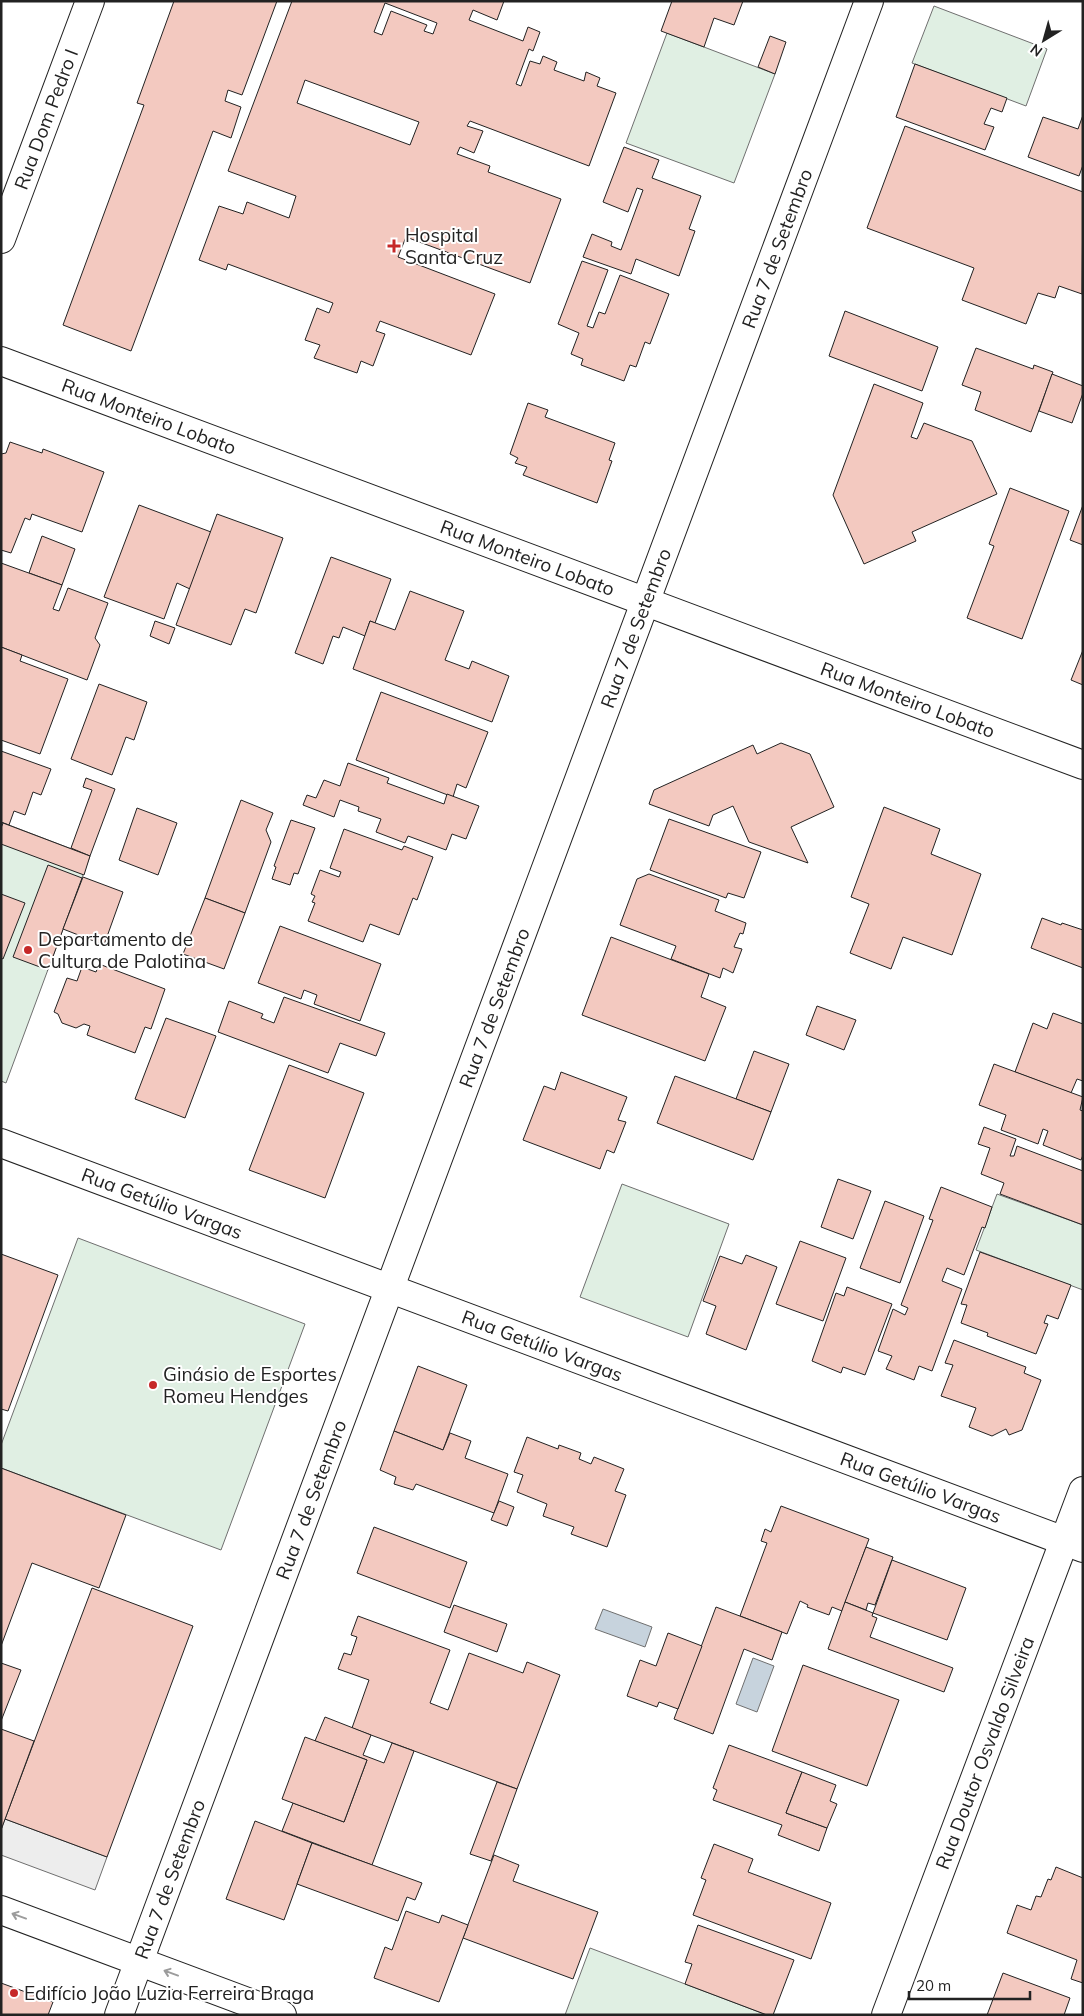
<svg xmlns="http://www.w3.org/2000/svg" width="1084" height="2016" font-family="Mulish,sans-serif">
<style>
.green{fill:#e0efe3;stroke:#6f6f6f}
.parking{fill:#ededed;stroke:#6f6f6f}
.water{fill:#c7d3dd;stroke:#6f6f6f}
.building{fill:#f3c9c0;stroke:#222;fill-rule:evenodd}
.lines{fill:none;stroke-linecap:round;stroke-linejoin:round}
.minor-casing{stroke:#222;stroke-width:30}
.minor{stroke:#fff;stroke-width:28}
.oneway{stroke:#9c9c9c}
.poi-dot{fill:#c62828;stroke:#fff;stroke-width:2}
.labels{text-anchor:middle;stroke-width:4;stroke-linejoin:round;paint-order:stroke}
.street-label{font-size:19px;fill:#222;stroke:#fff}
.poi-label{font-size:19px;fill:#222;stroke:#fff;text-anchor:start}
</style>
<rect width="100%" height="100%" fill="#fff"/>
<!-- green -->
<g class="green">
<path d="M934,6L1047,49L1026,106L912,63Z"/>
<path d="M667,33L775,74L734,183L626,143Z"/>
<path d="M1,822L90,856L6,1083L1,1081Z"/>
<path d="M622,1184L729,1224L688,1337L580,1297Z"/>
<path d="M997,1194L1083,1225V1290L976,1250Z"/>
<path d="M78,1238L305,1324L221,1550L1,1468V1445Z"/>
<path d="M590,1948L767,2015H565Z"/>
</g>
<!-- parking -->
<path class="parking" d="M5,1819L107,1857L95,1890L1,1855V1830Z"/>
<!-- water -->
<g class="water">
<path d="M603,1609L652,1627L645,1647L595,1629Z"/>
<path d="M753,1658L774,1666L757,1712L736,1704Z"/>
</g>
<!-- building -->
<g class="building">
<path d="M174,1H277L242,95L228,90L225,101L241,107L231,138L213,131L131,351L63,325L144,105L137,103Z"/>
<path d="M292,1H504L497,20L473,10L469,20L523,41L528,27L540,32L533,51L529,49L516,84L521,86L530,61L540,64L543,56L557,62L554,70L584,81L586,72L600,78L597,86L616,93L589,166L470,121L467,126L483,131L474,153L460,147L457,154L490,166L488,172L561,199L530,283L406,237L398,257L495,294L471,355L380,321L376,331L385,334L373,366L361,361L357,373L314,358L320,345L305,340L317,308L329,313L333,303L228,264L226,270L199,260L219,206L243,214L247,202L289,218L296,196L228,171ZM385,3L437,23L433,34L424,31L427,25L391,11L382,35L374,32ZM305,80L419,122L410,145L297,103Z"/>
<path d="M672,1H743L734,25L714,18L704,47L661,31Z"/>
<path d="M770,36L786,42L775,74L758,67Z"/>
<path d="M915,64L1007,98L1002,112L991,108L984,124L994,127L985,150L896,117Z"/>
<path d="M1083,115V165L1079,176L1028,157L1043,117L1078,129Z"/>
<path d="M905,126L1083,192L1082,294L1059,286L1055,298L1038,293L1026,324L962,300L974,268L867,228Z"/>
<path d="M624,147L659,160L652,178L701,196L689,229L695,231L679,276L636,259L631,274L583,257L592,234L612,242L611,246L621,250L643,190L637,188L628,212L603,202Z"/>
<path d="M582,261L608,270L587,326L593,328L599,312L605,314L620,275L669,294L650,344L645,342L636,367L630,365L624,381L581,365L583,359L571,354L579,333L558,324Z"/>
<path d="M845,311L938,347L922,391L829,356Z"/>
<path d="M976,348L1033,369L1034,365L1053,372L1031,432L975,410L981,392L962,385Z"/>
<path d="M1052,374L1083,386V393L1072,423L1039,411Z"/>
<path d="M874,384L923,403L911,437L917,439L924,423L972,441L997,494L912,532L916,541L864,564L833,495Z"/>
<path d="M528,403L548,410L545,417L615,443L609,460L612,461L597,503L523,475L527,467L515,463L518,458L510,454Z"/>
<path d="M10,442L42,453L43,449L104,472L82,532L32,514L30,520L25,518L11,553L1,550V454L6,453Z"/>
<path d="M1010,488L1069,511L1022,639L967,618L994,546L989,544Z"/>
<path d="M139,505L211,532L190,589L177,583L164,619L104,597Z"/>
<path d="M1083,505V545L1070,540Z"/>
<path d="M217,514L283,538L256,613L245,609L231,645L176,625Z"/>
<path d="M42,536L75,549L62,585L29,573Z"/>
<path d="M331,557L391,579L375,623L370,621L365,636L343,627L339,638L333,636L323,664L295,653Z"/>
<path d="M1,563L62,585L53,609L59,611L68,588L108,603L95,638L100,645L87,680L1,647Z"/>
<path d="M410,591L464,611L445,660L469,669L472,661L509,676L492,722L353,669L370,621L395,630Z"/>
<path d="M155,621L175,628L169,644L150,636Z"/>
<path d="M1,647L22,655L20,661L68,679L40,754L1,740Z"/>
<path d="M1083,650V685L1071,680Z"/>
<path d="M99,684L147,702L134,740L126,737L112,775L71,759Z"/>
<path d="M381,692L488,732L466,788L457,784L453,797L356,760Z"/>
<path d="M781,743L810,754L834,807L791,827L808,863L749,842L733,806L713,815L709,826L649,804L654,790L753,745L757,754Z"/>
<path d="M1,751L51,769L41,795L33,792L25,815L14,811L9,825L1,822Z"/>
<path d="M348,763L389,778L387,783L444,804L447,794L479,806L466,839L452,834L446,850L408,836L405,843L376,832L381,819L358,811L359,807L340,800L334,817L303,805L307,795L316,798L324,780L340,786Z"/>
<path d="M86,778L115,789L90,856L71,848L92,790L83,787Z"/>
<path d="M241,800L273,813L266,830L271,842L245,913L205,898Z"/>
<path d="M884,807L940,829L931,854L981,874L952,955L903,937L891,969L850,953L869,904L851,897Z"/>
<path d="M137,808L177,823L158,875L119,860Z"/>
<path d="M669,819L761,852L744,898L728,893L726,898L650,870Z"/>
<path d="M291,820L315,828L298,874L294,873L290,885L272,879L276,867L274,866Z"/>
<path d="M3,823L90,856L84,875L1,844V828Z"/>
<path d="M344,829L402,850L404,846L433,857L417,900L413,898L399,935L370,924L363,942L308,921L315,903L312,902L315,896L311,894L320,870L339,877L341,872L330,868Z"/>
<path d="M48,865L82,878L48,970L13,957Z"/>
<path d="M649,874L719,900L715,911L746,923L743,934L740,933L734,947L742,949L733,973L723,968L720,978L671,959L676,946L620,925L637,879Z"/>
<path d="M83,877L123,892L104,945L63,929Z"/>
<path d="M1,894L25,903L3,959L1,958Z"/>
<path d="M205,898L245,913L224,969L183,954Z"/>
<path d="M1042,918L1061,925L1062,923L1083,930V968L1031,948Z"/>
<path d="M280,926L381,964L360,1021L314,1004L317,995L304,990L301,999L258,983Z"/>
<path d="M611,937L709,974L701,997L726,1007L705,1061L582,1015Z"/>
<path d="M99,964L165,989L151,1029L145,1027L135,1053L87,1035L90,1026L84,1024L76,1028L62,1023L58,1014L54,1012L67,978L77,981L82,967L96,972Z"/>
<path d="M284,997L385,1033L376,1056L340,1043L328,1073L218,1032L229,1001L263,1014L261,1018L274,1023Z"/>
<path d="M817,1006L856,1020L844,1050L806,1035Z"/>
<path d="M1053,1013L1083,1024V1081L1077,1079L1071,1093L1015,1072L1033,1023L1047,1029Z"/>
<path d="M166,1018L216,1036L185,1118L135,1099Z"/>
<path d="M754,1051L789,1064L771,1112L736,1099Z"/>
<path d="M994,1064L1083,1097L1080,1110L1083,1111V1155L1081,1160L1043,1145L1048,1131L1043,1129L1038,1144L1001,1130L1006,1115L979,1105Z"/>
<path d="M289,1065L364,1093L325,1198L249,1170Z"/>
<path d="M561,1072L627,1097L618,1120L626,1122L614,1153L607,1150L600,1169L523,1140L544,1086L555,1090Z"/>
<path d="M675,1076L771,1112L753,1160L657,1123Z"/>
<path d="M984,1127L1016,1139L1010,1156H1014L1017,1146L1083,1171V1225L1000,1194L1004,1183L981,1174L990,1148L978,1144Z"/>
<path d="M838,1179L871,1191L853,1239L821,1227Z"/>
<path d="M941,1187L992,1207L985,1228L982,1227L964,1275L947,1268L942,1281L962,1289L932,1371L919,1366L914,1380L886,1369L892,1356L878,1351L893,1309L905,1315L908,1308L901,1305L933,1220L929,1219Z"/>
<path d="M885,1201L924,1216L900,1283L860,1268Z"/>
<path d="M800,1241L846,1258L823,1321L776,1304Z"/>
<path d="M980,1252L1071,1285L1058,1319L1047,1315L1044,1323L1048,1324L1036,1354L987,1336L988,1333L961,1323L967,1305L961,1304Z"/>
<path d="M1,1254L58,1275L8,1411L1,1409Z"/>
<path d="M746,1255L777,1267L746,1350L706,1334L716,1306L703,1301L720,1256L742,1264Z"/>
<path d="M847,1287L892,1304L865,1375L843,1367L841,1373L812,1361L836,1293L844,1296Z"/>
<path d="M954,1340L1026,1367L1024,1373L1041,1380L1022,1430L1009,1435L1006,1429L992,1436L969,1427L976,1408L941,1396L953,1365L945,1363Z"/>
<path d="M418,1366L467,1385L443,1450L394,1431Z"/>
<path d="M394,1431L443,1450L450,1433L471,1441L465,1458L508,1474L494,1513L416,1484L413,1490L394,1484L396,1477L380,1470Z"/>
<path d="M527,1437L558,1449L559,1445L581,1453L579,1459L591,1464L594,1457L624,1469L615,1491L626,1495L607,1547L571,1534L574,1527L543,1516L547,1504L517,1492L523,1475L514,1472Z"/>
<path d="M1,1468L126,1515L99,1588L32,1563L1,1646Z"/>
<path d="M499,1501L514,1507L507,1526L491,1520Z"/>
<path d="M781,1506L869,1539L842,1611L832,1607L829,1615L807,1607L808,1605L800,1601L787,1634L740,1616L767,1543L761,1541L765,1529L771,1532Z"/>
<path d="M374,1527L467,1562L450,1608L357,1573Z"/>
<path d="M866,1547L893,1557L875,1605L868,1603L866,1610L845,1602Z"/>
<path d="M892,1560L966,1588L947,1640L873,1613Z"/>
<path d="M92,1588L193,1626L107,1857L5,1819Z"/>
<path d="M845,1602L873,1613L872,1616L877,1618L870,1637L953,1668L944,1692L828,1649Z"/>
<path d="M454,1605L507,1624L497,1652L444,1632Z"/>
<path d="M716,1607L782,1632L772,1660L744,1649L713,1734L674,1719Z"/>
<path d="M358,1616L450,1650L430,1703L448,1710L469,1653L523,1673L527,1662L560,1675L517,1789L352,1728L369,1680L338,1669L344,1653L351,1655L357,1637L351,1635Z"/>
<path d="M668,1633L702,1646L678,1709L659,1702L657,1707L627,1696L640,1660L656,1666Z"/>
<path d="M1,1663L21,1670L1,1721Z"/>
<path d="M803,1665L899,1700L867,1786L772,1751Z"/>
<path d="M325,1717L371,1735L363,1755L384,1763L392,1743L414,1751L372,1865L282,1831L293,1803L344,1822L367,1760L315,1741Z"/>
<path d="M1,1729L34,1741L1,1830Z"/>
<path d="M305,1737L367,1760L344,1822L282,1799Z"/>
<path d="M729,1745L802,1772L786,1813L827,1828L819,1851L778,1835L782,1825L713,1800L717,1790L713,1788Z"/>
<path d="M802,1772L836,1785L830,1801L837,1804L827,1828L786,1813Z"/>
<path d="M497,1782L517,1789L491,1861L470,1854Z"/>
<path d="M255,1821L312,1843L284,1920L226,1899Z"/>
<path d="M312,1843L422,1883L415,1900L407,1897L398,1921L297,1884Z"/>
<path d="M714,1844L753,1859L748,1872L831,1903L811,1959L693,1915L706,1880L701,1878Z"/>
<path d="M494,1855L519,1865L513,1881L598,1912L573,1979L463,1938Z"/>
<path d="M1056,1867L1083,1878V1983L1071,1979L1077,1960L1007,1933L1017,1905L1031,1910L1036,1896L1041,1897L1048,1879L1051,1880Z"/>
<path d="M406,1911L439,1923L442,1915L468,1925L439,2002L374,1978L385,1947L392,1950Z"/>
<path d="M698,1925L794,1960L773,2015H767L685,1984L692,1964L685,1962Z"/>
<path d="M1003,1973L1070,1998L1064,2015H987Z"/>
<path d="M1,1983L53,2002L48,2015H1Z"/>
</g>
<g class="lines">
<defs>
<g id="minor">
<path id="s1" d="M1,239L90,1"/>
<path id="s2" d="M1,361L1083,765"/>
<path id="s3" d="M1,1143L1083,1548"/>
<path d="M1,1910L282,2015"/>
<path id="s4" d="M119,2015L869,1"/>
<path id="s5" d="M886,2015L1083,1491"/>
</g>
</defs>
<!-- minor casing -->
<use href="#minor" class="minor-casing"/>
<!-- minor -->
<use href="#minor" class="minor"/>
</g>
<!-- one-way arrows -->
<defs><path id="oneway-shaft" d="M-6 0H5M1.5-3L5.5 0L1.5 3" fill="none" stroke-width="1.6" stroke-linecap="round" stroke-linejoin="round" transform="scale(1.25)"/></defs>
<g class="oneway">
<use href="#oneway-shaft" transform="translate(19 1916) rotate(-160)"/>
<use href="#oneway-shaft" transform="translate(171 1973) rotate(-160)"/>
</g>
<!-- markers -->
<g class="poi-dot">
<path d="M391.5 238.5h5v5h5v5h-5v5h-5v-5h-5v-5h5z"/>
<circle cx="28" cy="950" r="5"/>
<circle cx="153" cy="1385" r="5"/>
<circle cx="14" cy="1993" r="5"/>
</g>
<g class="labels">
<!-- street labels -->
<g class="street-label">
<text dy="7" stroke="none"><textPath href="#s1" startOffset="128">Rua Dom Pedro I</textPath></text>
<text dy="7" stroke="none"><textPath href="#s4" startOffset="1885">Rua 7 de Setembro</textPath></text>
<text dy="7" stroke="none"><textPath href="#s2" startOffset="158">Rua Monteiro Lobato</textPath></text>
<text dy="7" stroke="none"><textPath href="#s2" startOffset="562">Rua Monteiro Lobato</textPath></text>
<text dy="7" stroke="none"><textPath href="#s4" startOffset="1480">Rua 7 de Setembro</textPath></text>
<text dy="7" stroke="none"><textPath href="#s2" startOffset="968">Rua Monteiro Lobato</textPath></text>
<text dy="7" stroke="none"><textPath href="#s4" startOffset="1075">Rua 7 de Setembro</textPath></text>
<text dy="7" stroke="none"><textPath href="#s3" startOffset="172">Rua Getúlio Vargas</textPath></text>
<text dy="7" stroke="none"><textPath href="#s3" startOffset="578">Rua Getúlio Vargas</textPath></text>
<text dy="7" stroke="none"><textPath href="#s3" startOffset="982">Rua Getúlio Vargas</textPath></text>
<text dy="7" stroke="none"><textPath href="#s4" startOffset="550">Rua 7 de Setembro</textPath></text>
<text dy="7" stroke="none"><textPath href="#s5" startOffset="280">Rua Doutor Osvaldo Silveira</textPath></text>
<text dy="7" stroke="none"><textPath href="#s4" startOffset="145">Rua 7 de Setembro</textPath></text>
</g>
<!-- poi labels -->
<g class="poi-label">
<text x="405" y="242">Hospital<tspan x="405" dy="22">Santa Cruz</tspan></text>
<text x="38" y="946">Departamento de<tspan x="38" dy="22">Cultura de Palotina</tspan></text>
<text x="163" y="1381">Ginásio de Esportes<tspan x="163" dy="22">Romeu Hendges</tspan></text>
<text x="24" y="2000">Edifício João Luzia Ferreira Braga</text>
</g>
</g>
<!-- border -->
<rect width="1084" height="2016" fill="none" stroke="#222222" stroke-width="5"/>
<!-- north arrow -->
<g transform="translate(1044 40) rotate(217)" stroke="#ffffff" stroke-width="4" paint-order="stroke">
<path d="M0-4L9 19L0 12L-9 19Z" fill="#222222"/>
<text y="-8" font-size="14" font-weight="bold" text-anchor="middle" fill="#222222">N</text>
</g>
<!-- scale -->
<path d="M909 1991v8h121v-8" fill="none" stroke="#222222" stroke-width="2.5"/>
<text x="916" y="1991" font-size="15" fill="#222222" stroke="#ffffff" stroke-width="4" paint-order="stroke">20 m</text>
</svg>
